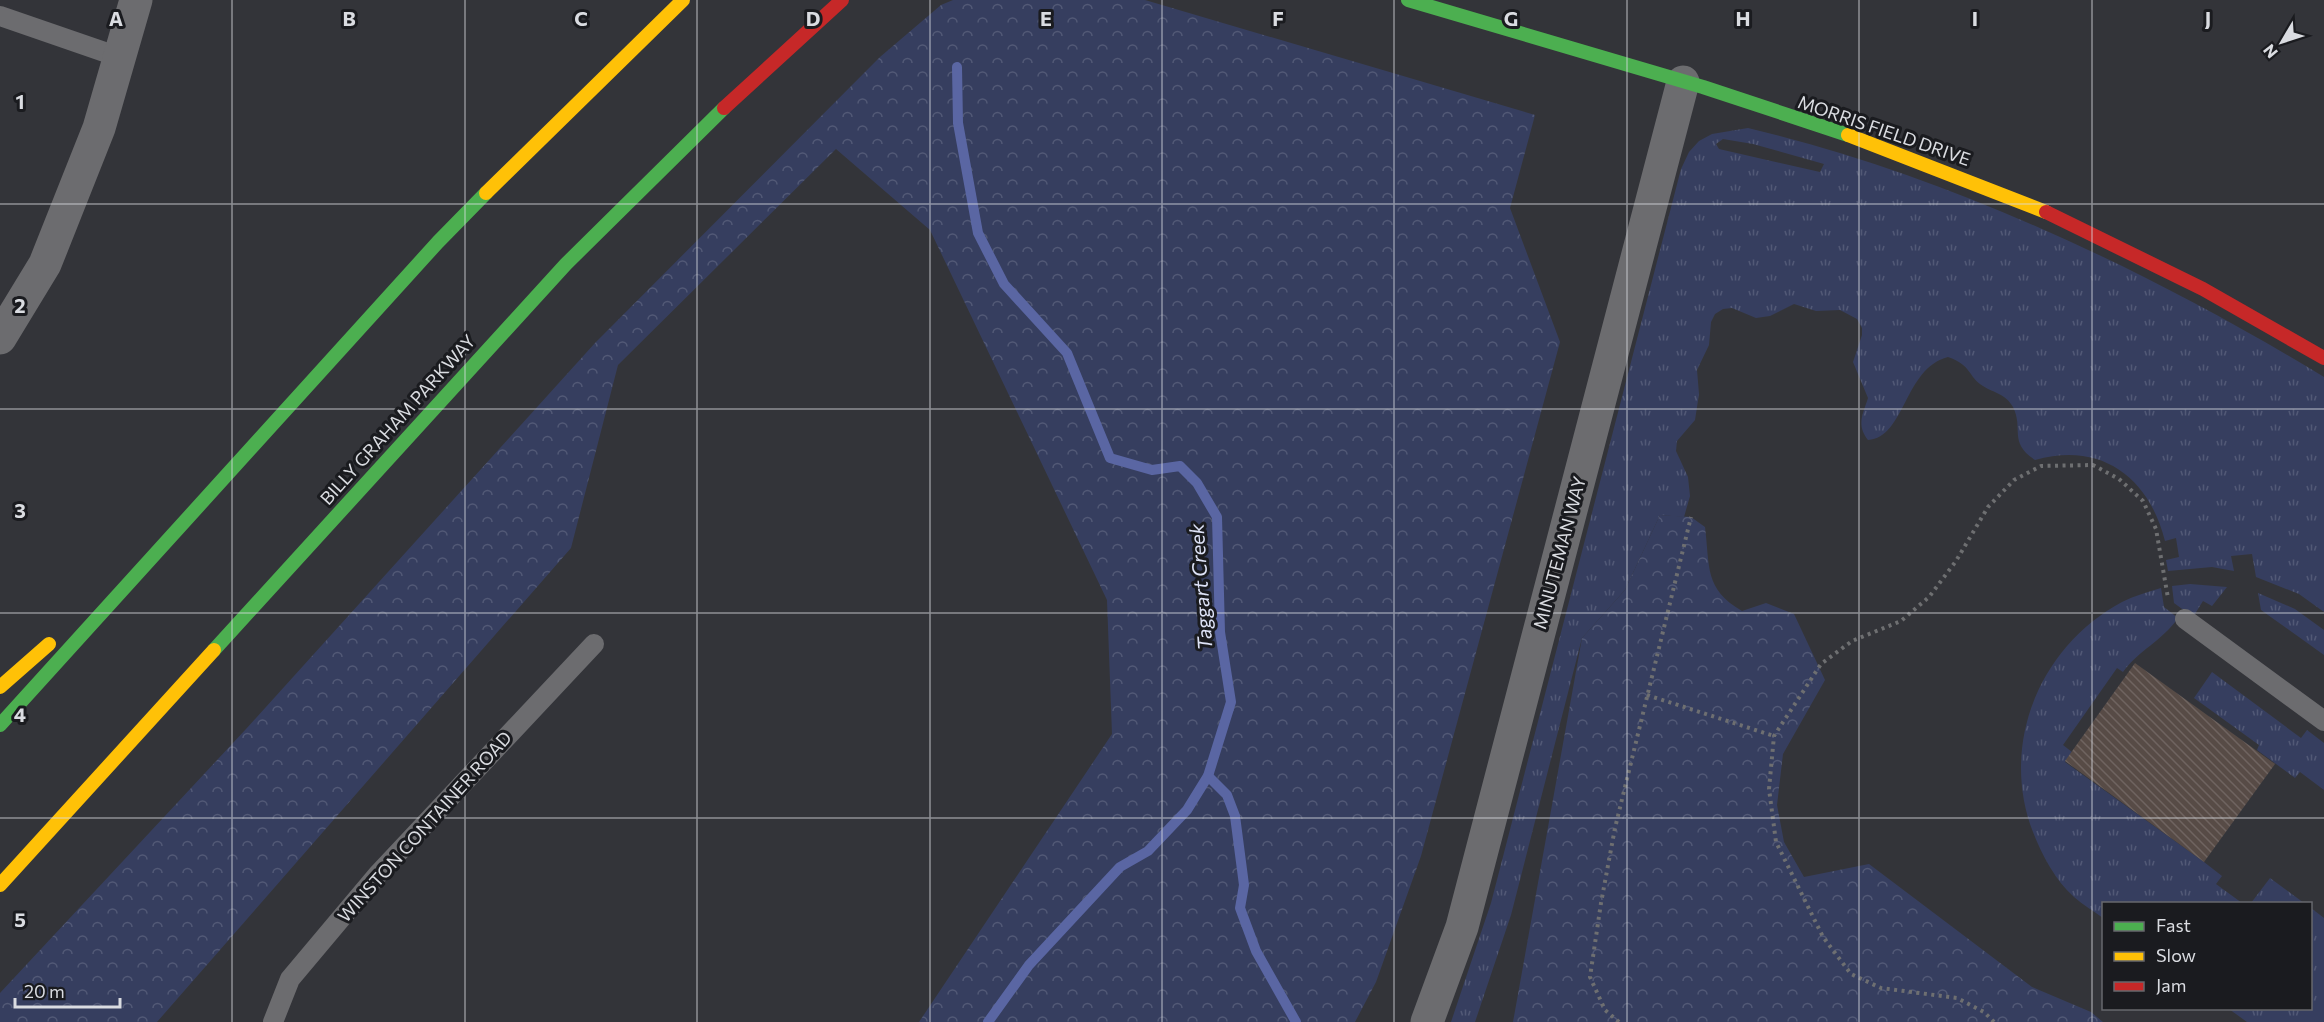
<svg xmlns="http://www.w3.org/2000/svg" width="2324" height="1022" font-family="Commissioner,sans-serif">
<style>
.grass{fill:url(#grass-tufts);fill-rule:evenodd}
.forest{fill:url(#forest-crowns)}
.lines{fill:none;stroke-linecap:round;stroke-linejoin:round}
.stream{stroke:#5a66a3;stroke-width:10}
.building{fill:url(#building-back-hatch)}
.path{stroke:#6e6f71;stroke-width:4;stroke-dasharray:3 4.5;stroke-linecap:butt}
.lane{stroke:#6c6c6f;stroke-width:20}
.street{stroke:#6c6c6f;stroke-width:33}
.fast{stroke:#4caf50;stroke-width:14}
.slow{stroke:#ffc107;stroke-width:14}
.jam{stroke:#c62828;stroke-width:14}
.grid{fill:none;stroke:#dadce1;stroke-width:1.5;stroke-opacity:0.55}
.labels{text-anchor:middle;stroke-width:6;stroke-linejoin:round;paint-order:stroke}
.street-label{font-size:18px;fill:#dadce1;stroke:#1a1b1f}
.water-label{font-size:20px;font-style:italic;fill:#dee3f7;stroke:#1a1b1f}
.grid-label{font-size:20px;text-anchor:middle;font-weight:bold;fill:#dadce1;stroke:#1a1b1f;stroke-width:6;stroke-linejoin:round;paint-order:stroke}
</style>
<defs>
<pattern id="grass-tufts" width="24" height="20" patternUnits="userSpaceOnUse" patternTransform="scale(1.5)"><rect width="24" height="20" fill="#363e5f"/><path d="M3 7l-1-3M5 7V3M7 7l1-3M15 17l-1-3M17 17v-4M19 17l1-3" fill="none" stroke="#525976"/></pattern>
<pattern id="forest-crowns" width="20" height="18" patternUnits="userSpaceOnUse" patternTransform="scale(1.5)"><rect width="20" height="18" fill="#363e5f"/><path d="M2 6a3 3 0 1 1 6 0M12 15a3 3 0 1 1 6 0" fill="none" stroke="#525976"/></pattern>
<pattern id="building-back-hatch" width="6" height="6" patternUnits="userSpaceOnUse" patternTransform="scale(1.5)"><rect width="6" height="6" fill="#574b46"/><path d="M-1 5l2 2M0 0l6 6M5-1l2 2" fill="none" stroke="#6f6460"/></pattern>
</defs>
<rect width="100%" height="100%" fill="#333439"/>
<!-- grass -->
<g class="grass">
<path d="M1748,128C1947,175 2150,271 2324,377V612L2299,594L2256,577L2252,554L2231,556L2234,571L2212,567L2168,571L2166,560L2179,557L2176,538L2165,541C2149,477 2101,441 2035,460C2008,442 2024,429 2013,407C2006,394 1994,393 1983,386C1968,377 1972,365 1948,357C1904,368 1905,438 1868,440C1856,425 1863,414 1868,398L1853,362L1862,335V328L1857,319L1840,310L1816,311L1794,304L1770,316L1756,318L1732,308L1723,309L1715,314L1711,322L1709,345L1697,370L1699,394L1695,420L1677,441L1676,451L1688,477L1690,496L1684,517L1660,515L1625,590L1582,638L1511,915L1475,1022H1451L1491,903L1681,169L1689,152L1699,141L1712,134ZM1723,139L1753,144L1824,164L1820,172L1719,149L1716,144Z"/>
<path d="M2190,584L2227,587L2212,606L2203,601L2193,617L2174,603L2172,586Z"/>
<path d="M2161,588L2164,607L2178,618C2162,641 2139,650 2123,672L2117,668L2063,745L2072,752L2065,762L2204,862L2222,876L2216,884L2242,903L2104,904L2103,918C2094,911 2083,905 2074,897C2055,880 2042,855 2033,832C1999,744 2040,646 2122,602C2134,596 2148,592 2161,588Z"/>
<path d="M2258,593L2295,609L2324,630V655L2261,610Z"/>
<path d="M2212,672L2301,738L2307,730L2324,743V790L2300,772L2295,778L2257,750L2259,745L2194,698Z"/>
<path d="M2270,878L2304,903H2251Z"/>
<path d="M2311,908L2324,918V1022H2247L2229,1009L2310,1008Z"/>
</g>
<!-- forest -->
<g class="forest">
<path d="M953,0H1145L1535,115L1510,208L1560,342L1421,856L1376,982L1355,1022H919L1112,734L1107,600L930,230L836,149L618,365L571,548L157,1022H0V993L246,729L595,343L880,57L941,5Z"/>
<path d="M1660,515L1691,517L1705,527C1710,567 1704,589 1742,611L1766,603L1794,614L1825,680L1783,754L1777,805L1784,842L1804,877L1869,864L2032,987L2091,1012L2103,1022H1513L1582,638L1625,590Z"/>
</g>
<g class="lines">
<!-- stream -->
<g class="stream">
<path d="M957,67L958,123L978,233L1004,284L1067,353L1110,458L1152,470L1180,466L1197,483L1217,517L1220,632L1231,702L1208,776L1187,810L1148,851L1120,867L1029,965L988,1022"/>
<path d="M1208,776L1227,795L1235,816L1244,885L1240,908L1256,951L1296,1022"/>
</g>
</g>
<!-- building -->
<path class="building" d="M2135,663L2275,764L2204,862L2065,761Z"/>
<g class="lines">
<!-- path -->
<g class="path">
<path d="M1647,695L1774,736"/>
<path d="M1619,1022L1605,1010L1590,977L1601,903L1615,828L1691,517"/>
<path d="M1994,1022L1984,1012L1957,998L1881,988L1851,974L1823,937L1776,842L1769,789L1774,736L1821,664L1852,641L1901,621L1929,597L1956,561L1988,507L2014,480L2041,466L2093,465L2119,479L2143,501L2156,529L2168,598"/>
</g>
<!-- lane -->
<g class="lane">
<path d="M0,16L119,57"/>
<path d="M2185,619L2324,721"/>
<path d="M273,1022L290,979L379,873L594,644"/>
</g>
<!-- street -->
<g class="street">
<path d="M0,338L45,264L99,128L136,0"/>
<path d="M1427,1022L1462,927L1683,82"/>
</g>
<!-- fast -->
<g class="fast">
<path d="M1408,0L1703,87L1848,135"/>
<path d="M214,650L566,264L724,108"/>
<path d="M0,725L438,242L486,193"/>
</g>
<!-- slow -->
<g class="slow">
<path d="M1848,135L2046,212"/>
<path d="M486,193L683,0"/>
<path d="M0,687L49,644"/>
<path d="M0,885L214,650"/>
</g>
<!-- jam -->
<g class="jam">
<path d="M724,108L842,0"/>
<path d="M2046,212L2203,289L2324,358"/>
</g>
</g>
<!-- grid -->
<path class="grid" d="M232,0V1022M465,0V1022M697,0V1022M930,0V1022M1162,0V1022M1394,0V1022M1627,0V1022M1859,0V1022M2092,0V1022M0,204H2324M0,409H2324M0,613H2324M0,818H2324"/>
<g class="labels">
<!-- street labels -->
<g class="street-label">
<text transform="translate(1884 131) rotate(19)" y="6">MORRIS FIELD DRIVE</text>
<text transform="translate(398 420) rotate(-48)" y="6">BILLY GRAHAM PARKWAY</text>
<text transform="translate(1560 553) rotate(-75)" y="6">MINUTEMAN WAY</text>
<text transform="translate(425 827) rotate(-48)" y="6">WINSTON CONTAINER ROAD</text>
</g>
<!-- water labels -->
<g class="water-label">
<text transform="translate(1201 587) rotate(-94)" y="7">Taggart Creek</text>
</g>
</g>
<g class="grid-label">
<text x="116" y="26">A</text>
<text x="349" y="26">B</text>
<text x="581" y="26">C</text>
<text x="813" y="26">D</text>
<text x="1046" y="26">E</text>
<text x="1278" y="26">F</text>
<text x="1511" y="26">G</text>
<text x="1743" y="26">H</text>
<text x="1975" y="26">I</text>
<text x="2208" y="26">J</text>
<text x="20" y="109">1</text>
<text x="20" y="313">2</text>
<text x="20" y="518">3</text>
<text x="20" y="722">4</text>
<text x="20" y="927">5</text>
</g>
<!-- legend -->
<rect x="2102" y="902" width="210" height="108" fill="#1a1b1f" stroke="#67686d" stroke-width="1.5"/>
<rect x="2114" y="922" width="30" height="9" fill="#4caf50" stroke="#67686d" stroke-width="1.5"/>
<text x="2156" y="932" font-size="18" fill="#dadce1">Fast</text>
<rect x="2114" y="952" width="30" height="9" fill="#ffc107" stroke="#67686d" stroke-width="1.5"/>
<text x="2156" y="962" font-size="18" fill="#dadce1">Slow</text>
<rect x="2114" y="982" width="30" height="9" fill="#c62828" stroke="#67686d" stroke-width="1.5"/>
<text x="2156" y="992" font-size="18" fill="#dadce1">Jam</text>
<!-- north arrow -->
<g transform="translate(2282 42) rotate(231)" stroke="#1a1b1f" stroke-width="4.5" paint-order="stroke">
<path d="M0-4.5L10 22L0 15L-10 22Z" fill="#dadce1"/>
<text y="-9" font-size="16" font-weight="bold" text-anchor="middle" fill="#dadce1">N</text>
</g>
<!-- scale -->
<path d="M15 998v9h105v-9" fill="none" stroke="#dadce1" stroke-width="3"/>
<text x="24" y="998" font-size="18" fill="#dadce1" stroke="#1a1b1f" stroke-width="4.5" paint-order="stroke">20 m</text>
</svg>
